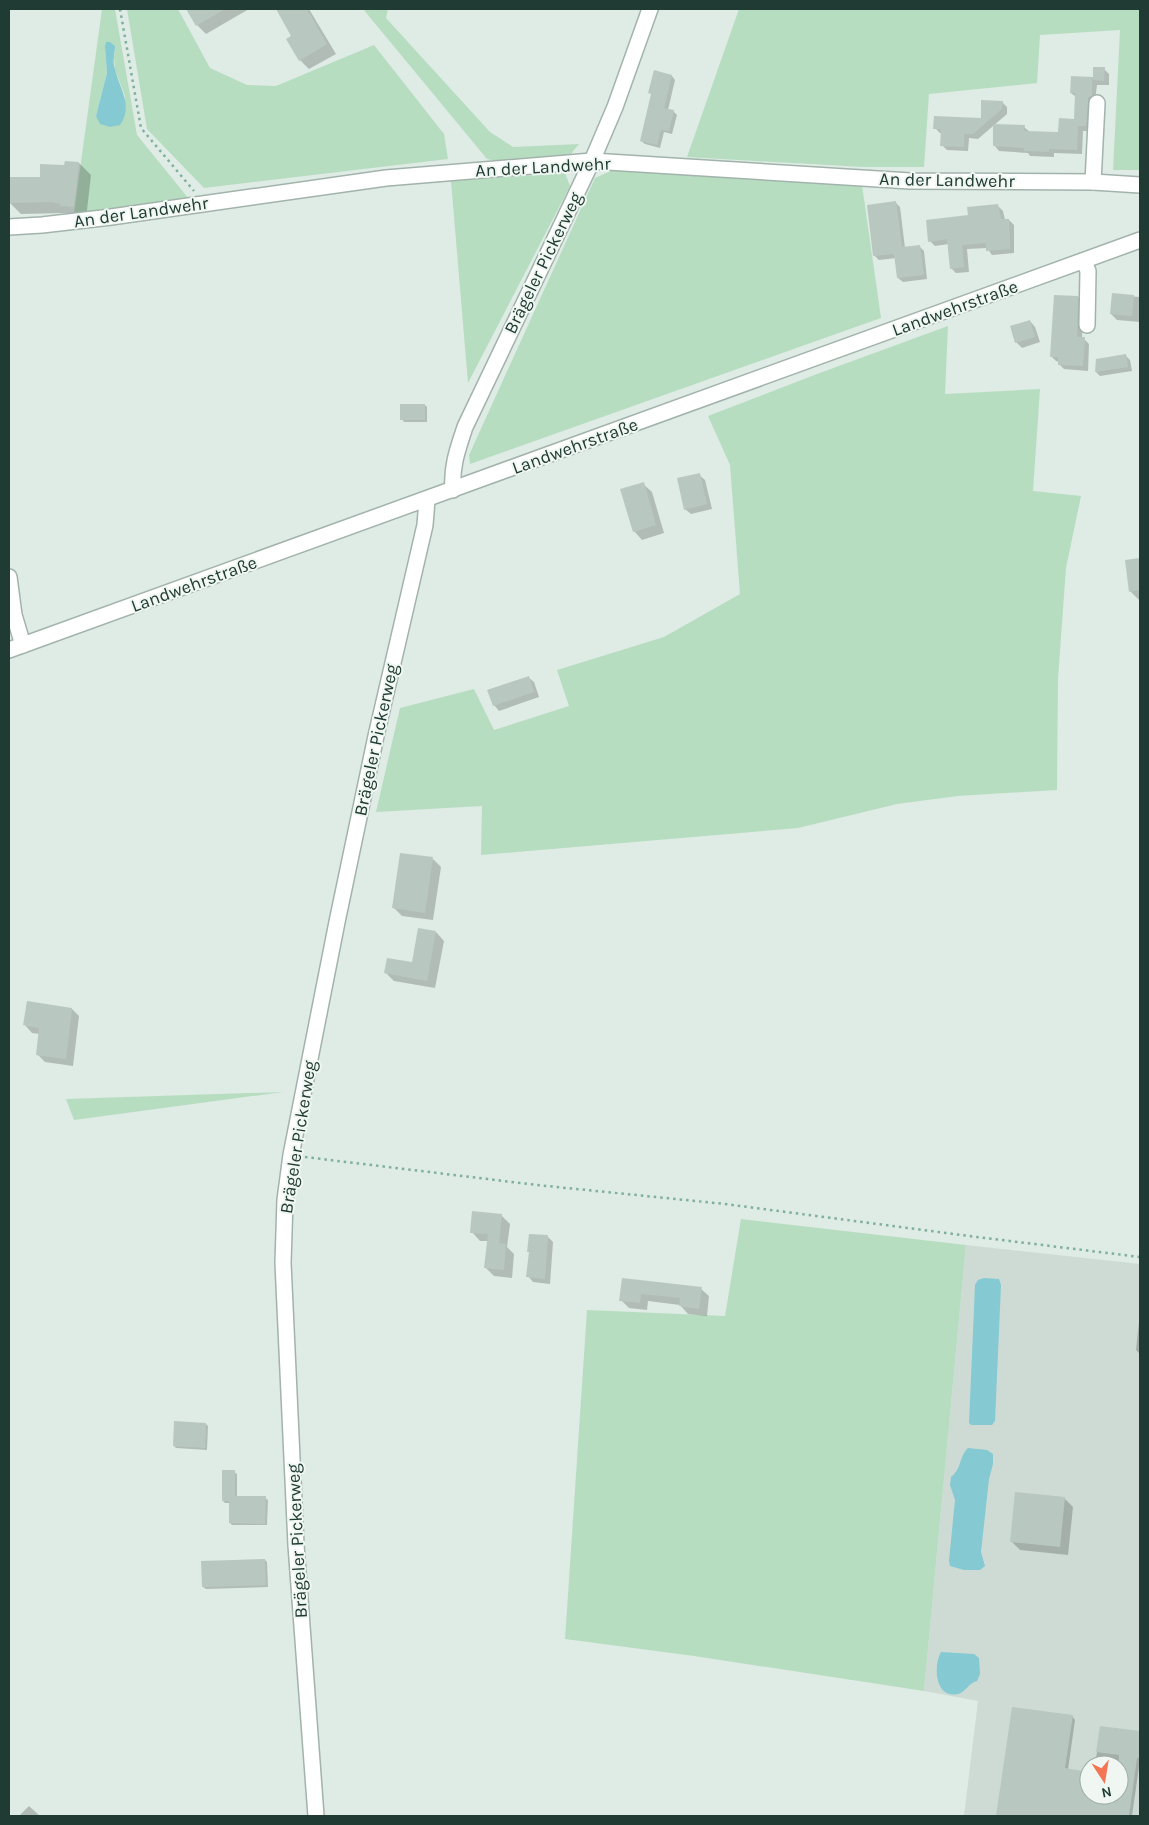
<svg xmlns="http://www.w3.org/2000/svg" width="1149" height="1825" font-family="Karla,sans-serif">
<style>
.built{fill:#cddbd4;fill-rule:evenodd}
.green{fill:#b7ddc0;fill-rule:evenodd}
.water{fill:#85c9d2}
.shadow{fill:#0003}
.building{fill:#b8c8c1}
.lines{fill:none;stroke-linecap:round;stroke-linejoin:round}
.minor-casing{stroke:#a2b3ac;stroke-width:18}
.path{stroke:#7faf9e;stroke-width:2.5;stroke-dasharray:2.5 4;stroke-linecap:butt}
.minor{stroke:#fff;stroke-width:15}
.labels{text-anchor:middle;stroke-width:4;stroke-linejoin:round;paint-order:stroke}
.street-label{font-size:18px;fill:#203b33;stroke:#f0f7f3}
</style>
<rect width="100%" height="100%" fill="#dfebe5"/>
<!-- built -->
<path class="built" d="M966,1245L1140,1264V1816H964L978,1701L924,1691ZM1089,1765H1119V1795H1089Z"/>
<!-- green -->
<g class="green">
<path d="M102,9H115L137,135L189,199L74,213ZM105,47L115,50L114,58L115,70L125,96L120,124L110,127L96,116L107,73Z"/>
<path d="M127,9H178L210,68L247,85L276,86L374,45L444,134L448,159L204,188L147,129Z"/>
<path d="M363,9H388L386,18L490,132L513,147L579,144L570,155L504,163L487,159Z"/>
<path d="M739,9H1140V170H1113L1120,30L1040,35L1037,83L929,94L924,167H863L687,157Z"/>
<path d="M613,170L862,185L881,318L470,464L469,455L595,178Z"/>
<path d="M565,173L570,186L468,383L451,181Z"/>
<path d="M948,326L945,394L1040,389L1033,491L1081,496L1066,568L1058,679L1057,790L958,796L897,804L798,828L481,855L482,806L376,812L400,708L474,689L494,730L569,706L557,670L664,637L740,594L730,465L708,416L817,374Z"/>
<path d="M283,1092L74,1120L66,1099Z"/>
<path d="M741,1219L966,1245L924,1691L694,1656L565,1639L587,1310L725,1316Z"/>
</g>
<!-- water -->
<g class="water">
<path d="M106,42H110L115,46C115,54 112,61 115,69C119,88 134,106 120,125L110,127L100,124L96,116L107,73L105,47Z"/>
<path d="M984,1278L999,1279L1001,1285L995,1421L992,1425H971L969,1423L975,1285L978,1280Z"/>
<path d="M968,1448L987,1450L993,1454V1464L989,1479L981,1552L985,1566L980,1570H964L950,1566L949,1561L955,1500L950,1485L951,1477C962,1469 959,1456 968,1448Z"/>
<path d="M941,1652L974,1654L979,1658L980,1674L977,1681C967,1684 966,1692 958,1694C935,1699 933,1666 941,1652Z"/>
</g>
<!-- shadow -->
<g class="shadow">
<path d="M187,9H249L206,34L197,25Z"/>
<path d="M277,9H309L336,54L309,69L300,60L293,36Z"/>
<path d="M1104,69L1109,74V85H1097L1091,131H1083L1082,154L1054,153V157L1030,156L1028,153L999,151L994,145L1024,127L1030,132L1060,134L1075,120L1076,97L1071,93L1094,78Z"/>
<path d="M655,72L672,76L675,80L668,110L673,111L677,115L672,134L664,132L660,148L645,144L641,141L652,95Z"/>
<path d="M1002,102L1007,107V114L978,139L969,138L968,151L947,150L942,145V133H940L935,128L982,119Z"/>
<path d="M79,163L91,175L86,219L65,213L21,214L10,203L9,216V178L41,179L65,166Z"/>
<path d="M896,203L900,207L905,248L919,246L924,251L927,279L903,282L898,278L896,258L879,260L874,255Z"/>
<path d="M998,206L1003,211L1005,220H1009L1014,225V253L992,255L987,248L967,249L969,272L956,273L951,268L949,244L935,246L930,241L969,216Z"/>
<path d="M1113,295L1140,297V322L1117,320L1111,314Z"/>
<path d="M1078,297L1083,302L1082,339H1084L1089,344L1088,371L1064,369L1059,364V362L1056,361L1051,356Z"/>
<path d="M1030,321L1035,327L1040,342L1022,348L1016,342Z"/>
<path d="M1125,355L1130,360L1132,371L1100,376L1096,372L1097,360Z"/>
<path d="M425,405L427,407V422H404L402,419Z"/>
<path d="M699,475L705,480L712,509L691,514L685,509Z"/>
<path d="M643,484L652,492L664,533L642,540L634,531Z"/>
<path d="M1140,560V599L1139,600L1130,591L1127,561Z"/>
<path d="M528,677L534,682L539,697L499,711L494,705Z"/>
<path d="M433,859L441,867L433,920L402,916L393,907Z"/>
<path d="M436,932L444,941L435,988L394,981L385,972L413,964Z"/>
<path d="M72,1009L79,1016L73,1066L45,1062L37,1054L40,1034L32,1033L25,1025Z"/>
<path d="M501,1215L510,1224L507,1247L514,1254L512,1278L494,1276L485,1267L488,1241H480L472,1232Z"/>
<path d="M530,1235L548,1237L553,1242L550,1284L533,1282L528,1276L530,1253Z"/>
<path d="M623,1279L701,1289L709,1296L707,1316L688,1314L680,1305L648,1301L647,1310L629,1308L621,1300Z"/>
<path d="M1140,1313V1354L1136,1350Z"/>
<path d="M206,1424L208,1426L207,1450L176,1448L174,1446Z"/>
<path d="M234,1472L237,1474V1497L265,1498L268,1500L267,1525H232L230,1523V1503H225L223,1501Z"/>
<path d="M1016,1494L1065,1499L1073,1507L1068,1555L1020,1550L1011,1541Z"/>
<path d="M265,1560L267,1562L268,1587L206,1589L203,1587Z"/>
<path d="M1013,1708L1072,1716L1075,1720L1068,1770L1089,1773V1795H1119V1765H1095L1101,1727L1140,1733V1760L1132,1816H997Z"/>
<path d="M29,1806L40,1816H19Z"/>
</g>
<!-- building -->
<g class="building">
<path d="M186,9H225L196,26Z"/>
<path d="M276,9H307L327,44L299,61L286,39L291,36Z"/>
<path d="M1093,67H1105L1104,81L1092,80V96L1088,97V103L1086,126H1078L1077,150L1049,149V152L1024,151V148L993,146V124L1025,125L1024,131L1058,132L1059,118L1074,119L1075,93H1070L1071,76L1093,77Z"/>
<path d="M654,70L672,75L664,108L674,110L669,131L661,130L657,145L640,141L651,94L648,93Z"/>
<path d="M981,100L1003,101L1002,109L973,134H964V147L940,146L941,129H933L934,116L981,118Z"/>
<path d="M65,161L79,162L74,207L60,206V204L52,202L9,203V177H40V164L64,165Z"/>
<path d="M896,201L902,247L920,245L924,275L897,278L894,254L873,256L867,205Z"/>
<path d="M998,204L1001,219H1009L1010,249L986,251V243L962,245L964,267L950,269L947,239L928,242L926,220L968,215L967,207Z"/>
<path d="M1112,293L1134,295L1132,316L1110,314Z"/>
<path d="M1054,295L1078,296L1077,337H1085L1083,366L1058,365V357H1050Z"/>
<path d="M1030,320L1035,337L1015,343L1010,326Z"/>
<path d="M1126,354L1128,367L1095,372L1096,359Z"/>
<rect x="400" y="404" width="25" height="16"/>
<path d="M700,473L707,504L684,510L677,478Z"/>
<path d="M644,482L656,525L633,532L620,489Z"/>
<path d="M1140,558V590L1129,592L1125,560Z"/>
<path d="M529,676L534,692L493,706L487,690Z"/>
<path d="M400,853L433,857L425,913L392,908Z"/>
<path d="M418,928L436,931L427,981L384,973L387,958L412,962Z"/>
<path d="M27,1001L72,1008L66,1059L36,1055L39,1028L23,1025Z"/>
<path d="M472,1211L502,1214L499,1243L506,1244L504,1270L484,1268L488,1234L470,1233Z"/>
<path d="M529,1234L548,1235L545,1279L526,1277L529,1252H527Z"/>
<path d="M622,1278L702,1287L699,1309L679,1306L680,1298L641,1294L640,1303L619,1301Z"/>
<path d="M174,1421L206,1423L205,1448L173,1446Z"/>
<path d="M222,1470H235V1496H266L265,1524L229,1523V1501H222Z"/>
<path d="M1015,1492L1065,1497L1060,1547L1010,1542Z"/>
<path d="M265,1559L266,1585L202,1587L201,1561Z"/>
<path d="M1012,1707L1073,1715L1065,1768L1089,1772V1795H1119V1755L1096,1752L1100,1726L1140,1731V1758H1137L1129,1816H996Z"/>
</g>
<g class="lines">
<defs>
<g id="minor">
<path d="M1093,182L1097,103"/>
<path d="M9,227L42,225L111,217L386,178L592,161L910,181L1093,182L1140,185"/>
<path d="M1084,261L1088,271L1087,325"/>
<path d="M453,490C451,467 458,448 465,427L592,161L615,107L650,9"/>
<path d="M9,577L14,615L23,645"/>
<path d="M9,650L1140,240"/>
<path d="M316,1816L296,1545L283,1263L285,1200L291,1155L337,922L376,736L425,525L427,500"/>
</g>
</defs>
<!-- minor casing -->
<use href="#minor" class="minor-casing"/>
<!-- path -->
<g class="path">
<path d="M120,9L141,128L194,191"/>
<path d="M305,1157L537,1185L725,1204L969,1236L1140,1257"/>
</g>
<!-- minor -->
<use href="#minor" class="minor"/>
</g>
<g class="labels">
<!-- street labels -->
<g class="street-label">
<text transform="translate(543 167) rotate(-3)" y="6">An der Landwehr</text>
<text transform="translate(947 180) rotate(1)" y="6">An der Landwehr</text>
<text transform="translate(141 212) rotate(-8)" y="6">An der Landwehr</text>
<text transform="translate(543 263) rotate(-64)" y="6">Brägeler Pickerweg</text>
<text transform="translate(955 308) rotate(-20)" y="6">Landwehrstraße</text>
<text transform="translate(575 446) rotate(-20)" y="6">Landwehrstraße</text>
<text transform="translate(194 584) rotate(-20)" y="6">Landwehrstraße</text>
<text transform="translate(376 740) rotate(-78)" y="6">Brägeler Pickerweg</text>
<text transform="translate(298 1137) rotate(-81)" y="6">Brägeler Pickerweg</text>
<text transform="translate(297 1541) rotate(-93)" y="6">Brägeler Pickerweg</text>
</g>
</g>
<!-- border -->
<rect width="1149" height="1825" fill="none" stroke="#203b33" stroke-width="20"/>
<!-- north arrow -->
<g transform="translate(1104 1780) rotate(168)"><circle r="24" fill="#f0f7f3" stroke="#9daca6"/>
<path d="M0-4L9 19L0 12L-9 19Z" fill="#f47554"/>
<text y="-8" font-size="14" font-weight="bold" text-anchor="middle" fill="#203b33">N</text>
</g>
</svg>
